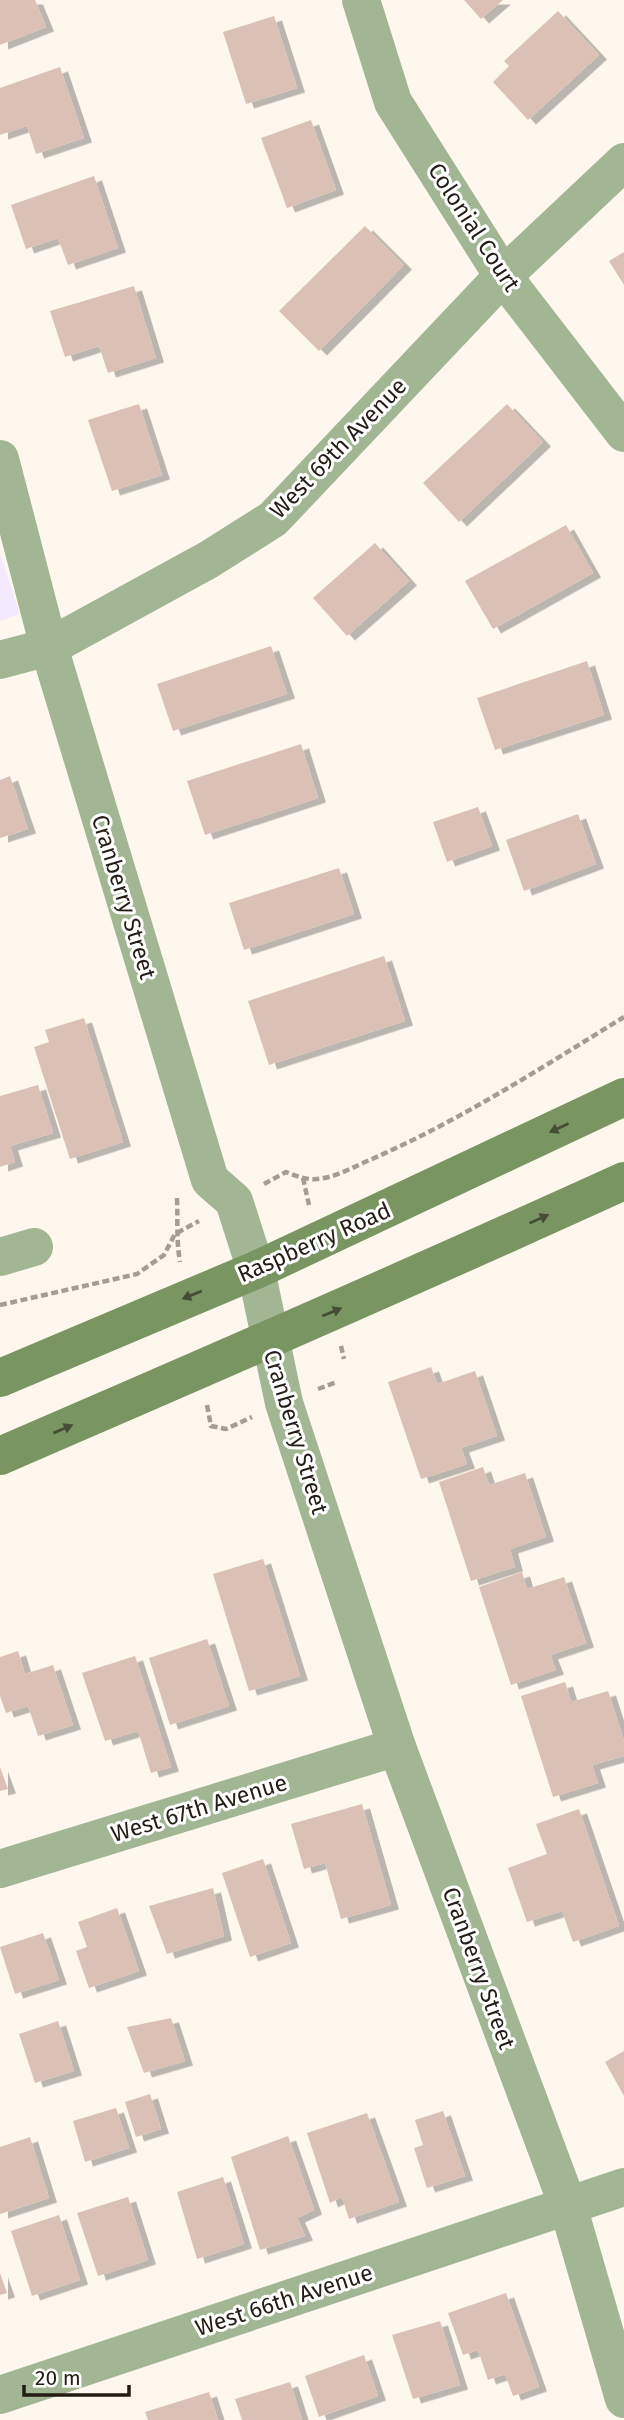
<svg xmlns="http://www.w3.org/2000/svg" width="624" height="2420" font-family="'Fira Sans',sans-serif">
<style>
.education{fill:#f4eaff}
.building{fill:#dbc1b5;filter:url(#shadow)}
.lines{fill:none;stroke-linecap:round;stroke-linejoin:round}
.path{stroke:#a39d94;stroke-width:4.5;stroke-dasharray:7 3.5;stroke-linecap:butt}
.street{stroke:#a2b693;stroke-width:38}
.secondary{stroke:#799562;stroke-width:38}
.oneway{fill:#454d34}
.labels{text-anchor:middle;stroke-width:6;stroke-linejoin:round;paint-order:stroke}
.street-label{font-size:23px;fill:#231d15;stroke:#fff}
</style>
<defs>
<filter id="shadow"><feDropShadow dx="8" dy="4.5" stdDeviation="0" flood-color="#0004"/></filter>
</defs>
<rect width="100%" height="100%" fill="#fef7ee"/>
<!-- education -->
<path class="education" d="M0,554L20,614L0,621Z"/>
<!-- building -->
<g class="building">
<path d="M0,0H35L46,27L0,45Z"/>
<path d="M464,0H503L481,19Z"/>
<path d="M558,11L599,55L528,120L493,82L509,66L504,61Z"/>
<path d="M274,16L297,88L246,104L223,32Z"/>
<path d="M60,67L84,138L36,154L27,126L0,135V88Z"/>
<path d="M311,120L336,190L287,208L261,138Z"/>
<path d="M94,176L118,248L68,265L58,238L26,249L11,205Z"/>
<path d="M365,226L404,265L319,351L279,311Z"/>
<path d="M624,252V285L609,261Z"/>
<path d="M134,286L156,358L108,373L99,346L65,357L50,311Z"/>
<path d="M139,404L162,475L112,491L88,420Z"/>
<path d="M507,404L543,442L459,522L423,483Z"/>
<path d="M566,525L593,573L493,629L465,581Z"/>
<path d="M375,543L409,581L347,636L313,598Z"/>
<path d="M271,646L287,694L173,731L157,684Z"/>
<path d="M587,661L604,715L495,750L477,698Z"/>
<path d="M301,744L318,798L205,835L187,781Z"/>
<path d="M10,776L28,829L0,838V780Z"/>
<path d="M478,807L492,846L447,862L433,822Z"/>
<path d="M578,814L596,864L524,891L506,840Z"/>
<path d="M339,868L354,914L244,950L229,903Z"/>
<path d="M384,956L405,1021L269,1065L248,1001Z"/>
<path d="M84,1018L123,1142L70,1159L34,1047L49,1042L45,1030Z"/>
<path d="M38,1085L53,1133L10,1146L15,1162L0,1167V1096Z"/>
<path d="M431,1367L437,1384L475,1371L497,1436L461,1448L467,1464L421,1479L388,1382Z"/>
<path d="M483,1467L489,1485L525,1473L546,1537L510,1549L515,1567L471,1581L439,1482Z"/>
<path d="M263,1559L300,1676L249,1691L213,1574Z"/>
<path d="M522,1572L527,1589L564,1577L586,1643L550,1655L556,1670L511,1685L479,1587Z"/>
<path d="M207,1639L229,1706L170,1725L149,1658Z"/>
<path d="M18,1651L25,1674L53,1665L73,1725L38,1736L28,1706L6,1713L0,1696V1657Z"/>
<path d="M135,1656L171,1767L151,1773L138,1731L105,1741L82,1673Z"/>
<path d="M565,1682L571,1702L608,1691L624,1741V1756L592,1765L598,1783L553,1797L521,1696Z"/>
<path d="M0,1767L8,1789L0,1791Z"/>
<path d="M362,1804L391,1905L341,1919L325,1863L304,1869L291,1824Z"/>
<path d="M579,1809L619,1926L573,1942L562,1911L527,1922L508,1868L547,1854L536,1824Z"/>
<path d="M263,1859L291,1943L250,1957L222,1873Z"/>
<path d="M213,1888L224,1936L167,1954L149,1906Z"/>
<path d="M117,1908L139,1971L89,1988L76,1951L87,1947L78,1922Z"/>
<path d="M43,1933L59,1980L15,1994L0,1947Z"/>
<path d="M171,2018L185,2061L144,2073L127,2027Z"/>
<path d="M58,2021L74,2071L35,2083L19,2034Z"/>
<path d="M624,2051V2096L605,2062Z"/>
<path d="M150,2094L161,2129L136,2137L125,2102Z"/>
<path d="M116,2108L129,2148L85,2162L73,2121Z"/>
<path d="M443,2111L465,2176L427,2188L414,2148L423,2145L415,2120Z"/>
<path d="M367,2113L399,2202L349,2219L342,2197L330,2203L307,2133Z"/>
<path d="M288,2136L314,2210L297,2218L305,2236L260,2250L231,2157Z"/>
<path d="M30,2137L49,2198L0,2214V2147Z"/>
<path d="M223,2177L244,2244L197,2259L177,2192Z"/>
<path d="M128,2197L148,2260L98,2276L77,2213Z"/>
<path d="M59,2215L80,2280L32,2296L11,2231Z"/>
<path d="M0,2273L7,2293L0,2295Z"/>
<path d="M506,2293L539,2387L513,2396L505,2374L488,2380L478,2350L463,2355L448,2313Z"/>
<path d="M440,2321L460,2385L413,2399L392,2335Z"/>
<path d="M364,2355L378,2396L319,2417L305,2376Z"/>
<path d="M290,2382L302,2420H242L235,2399Z"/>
<path d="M209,2392L218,2420H148L145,2412Z"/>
</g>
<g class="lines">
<!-- path -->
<g class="path">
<path d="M303,1178L309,1205"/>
<path d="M264,1184L286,1172C296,1176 306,1180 317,1179C335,1178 355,1166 372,1159C461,1120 541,1068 624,1017"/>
<path d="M177,1198C178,1222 176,1238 180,1262"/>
<path d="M0,1305L137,1274L164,1255L175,1234L199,1221"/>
<path d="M341,1346L344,1359"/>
<path d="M318,1389L337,1382"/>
<path d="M207,1405L211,1426L226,1429L252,1417"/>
</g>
<!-- street -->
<g class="street">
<path d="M361,0L393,102L503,276L624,433"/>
<path d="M0,459L49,647L210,1180L234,1201L256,1270L284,1403L397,1747L568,2206L624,2399"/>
<path d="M0,660L49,647L208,560L273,519L503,276L624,162"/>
<path d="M0,1257L34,1247"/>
<path d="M0,1869L397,1747"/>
<path d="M0,2395L624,2187"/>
</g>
<!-- secondary -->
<g class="secondary">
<path d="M0,1378L256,1270L624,1097"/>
<path d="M0,1456C209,1366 417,1275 624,1181"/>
</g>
</g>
<!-- one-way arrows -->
<defs><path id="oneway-solid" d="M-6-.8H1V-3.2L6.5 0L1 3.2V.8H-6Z" transform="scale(1.75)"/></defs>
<g class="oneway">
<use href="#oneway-solid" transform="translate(559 1128) rotate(155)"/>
<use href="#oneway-solid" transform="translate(539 1219) rotate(-24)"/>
<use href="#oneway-solid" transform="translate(192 1295) rotate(158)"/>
<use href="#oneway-solid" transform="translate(332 1312) rotate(-22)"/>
<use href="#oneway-solid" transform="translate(63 1429) rotate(-23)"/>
</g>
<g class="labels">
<!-- street labels -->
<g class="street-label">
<text transform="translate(474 227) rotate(57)" y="8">Colonial Court</text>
<text transform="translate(338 448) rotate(-46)" y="8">West 69th Avenue</text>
<text transform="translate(124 897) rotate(73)" y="8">Cranberry Street</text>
<text transform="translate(314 1242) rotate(-24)" y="8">Raspberry Road</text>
<text transform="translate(296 1432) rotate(73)" y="8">Cranberry Street</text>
<text transform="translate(199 1808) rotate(-17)" y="8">West 67th Avenue</text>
<text transform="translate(479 1968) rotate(70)" y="8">Cranberry Street</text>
<text transform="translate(284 2300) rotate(-18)" y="8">West 66th Avenue</text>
</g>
</g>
<!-- scale -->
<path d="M24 2385v10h105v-10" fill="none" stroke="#231d15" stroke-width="3.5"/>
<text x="35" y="2385" font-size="21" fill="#231d15" stroke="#ffffff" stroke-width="5" paint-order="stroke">20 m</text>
</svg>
